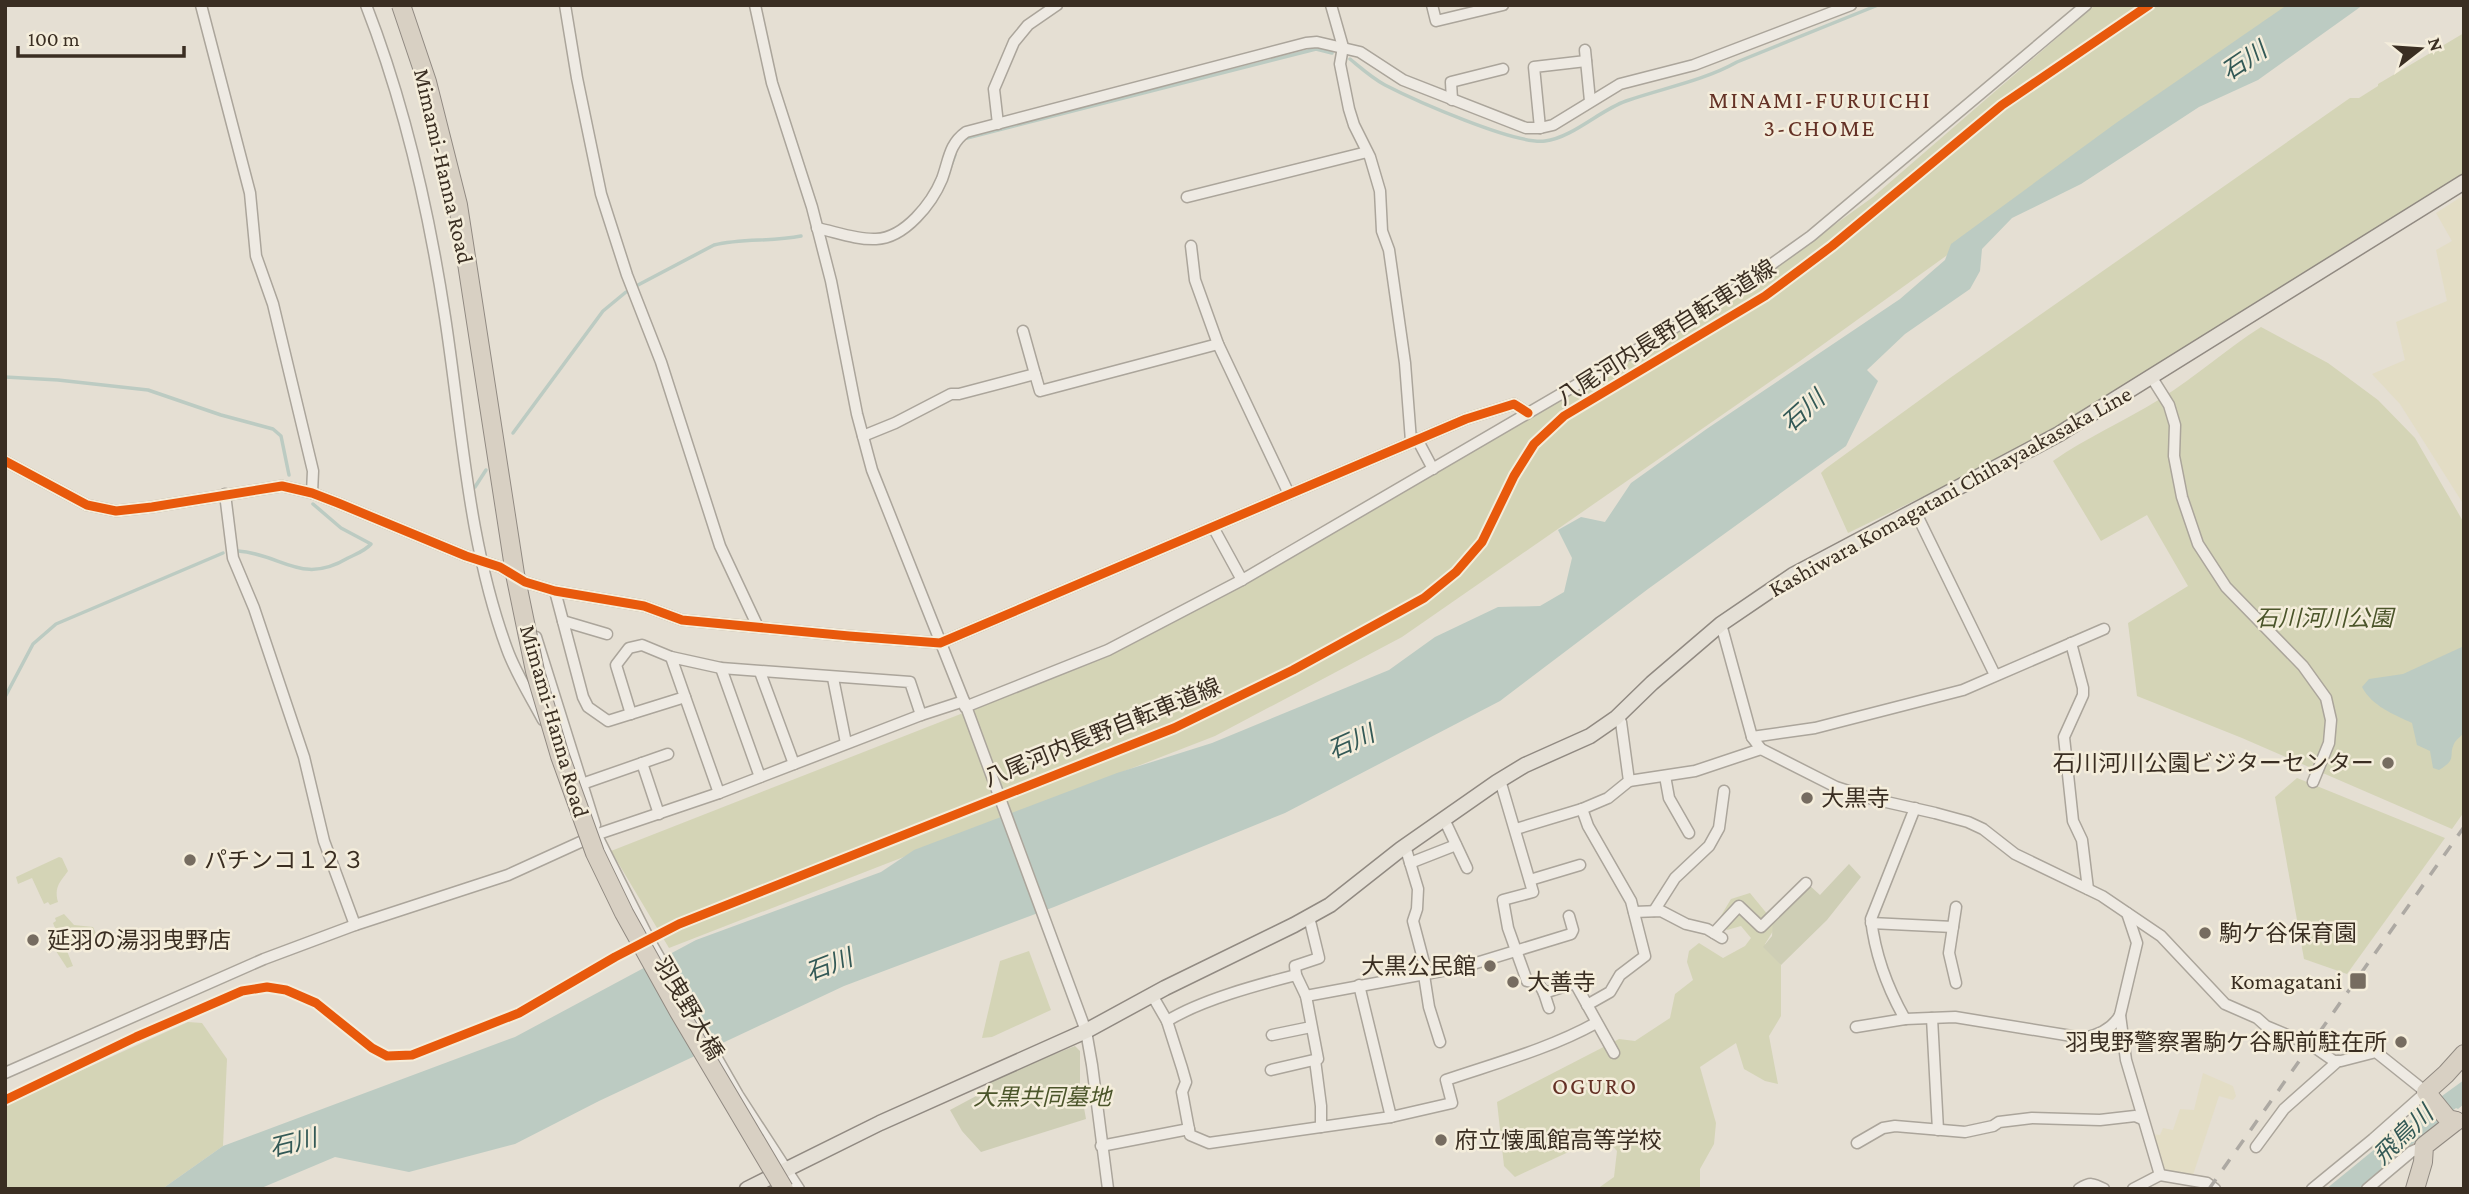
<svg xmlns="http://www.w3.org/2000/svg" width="2469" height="1194" font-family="'Crimson Pro','Noto Sans JP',serif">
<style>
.farmland{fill:#e3ddc5}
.green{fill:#d4d4b6}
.cemetery{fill:#ceceb5}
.water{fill:#bccbc2}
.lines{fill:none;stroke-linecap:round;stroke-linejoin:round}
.stream{stroke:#bccbc2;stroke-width:3.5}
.minor-casing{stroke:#aba59b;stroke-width:13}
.major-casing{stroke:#918a82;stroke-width:17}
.highway-casing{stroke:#918a82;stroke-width:20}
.minor{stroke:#eeeae3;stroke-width:10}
.major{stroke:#e5e0d6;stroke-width:14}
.highway{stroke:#d8d0c3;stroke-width:18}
.rail{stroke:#ada9a3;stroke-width:3.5;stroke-dasharray:12 12;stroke-linecap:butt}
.highway-bridge-casing{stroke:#918a82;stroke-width:20;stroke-linecap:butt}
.highway-bridge{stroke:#d8d0c3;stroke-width:18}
.cycleway-casing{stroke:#f4eddb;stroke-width:13}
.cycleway{stroke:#e8590c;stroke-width:9}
.poi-dot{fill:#766c60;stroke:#f4eddb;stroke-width:2.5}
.labels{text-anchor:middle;stroke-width:5;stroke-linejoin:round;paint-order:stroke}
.street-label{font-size:23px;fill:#3a2e22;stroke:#f4eddb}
.park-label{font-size:23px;font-style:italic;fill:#4b552a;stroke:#f4eddb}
.poi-label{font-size:23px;fill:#3a2e22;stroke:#f4eddb;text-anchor:start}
.water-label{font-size:24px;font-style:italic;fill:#335956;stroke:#f4eddb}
.neighbourhood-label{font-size:24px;letter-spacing:2px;fill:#643125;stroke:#f4eddb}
</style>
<rect width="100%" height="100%" fill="#e5dfd3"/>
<!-- farmland -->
<g class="farmland">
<path d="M2464,195V505L2400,404L2372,374L2405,360L2396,322L2447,301L2436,250L2452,241L2436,213Z"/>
<path d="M2203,1073L2233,1086L2236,1096L2233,1100L2219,1096L2193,1175L2160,1169L2152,1134L2160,1135L2163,1128L2173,1130L2180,1109L2194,1110Z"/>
</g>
<!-- green -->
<g class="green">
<path d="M2095,5H2302L2103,143L1800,361L1402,637L1215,736L669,948L611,851L1101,659L1273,569L1733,298L1873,197Z"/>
<path d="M2464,33V177L2025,447L1848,533L1821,473L1825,469L1950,378L2350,98H2359L2378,86V84Z"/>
<path d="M2261,327L2328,363L2378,400L2415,438L2464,523V812L2452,829L2242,738L2137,696L2128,623L2188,586L2147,515L2101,541L2053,461C2087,437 2125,421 2160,399C2196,377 2226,349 2261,327Z"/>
<path d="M2297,778L2445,838L2347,974L2304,959L2275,797Z"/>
<path d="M59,857L62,858L68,871C60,882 54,887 58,902L50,905L48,902L44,904L32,878L18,884L16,877Z"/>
<path d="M1750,893L1773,921V931L1765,944L1781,965V1016L1769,1036L1778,1084L1765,1081L1744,1069L1736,1043L1700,1067L1716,1123L1714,1144L1700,1169V1189H1597L1614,1177L1617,1151L1608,1141L1590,1142L1515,1177L1504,1166L1497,1102L1619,1039L1635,1041L1670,1018L1675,994L1693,980L1687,962L1689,951L1699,943L1723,958L1745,946L1751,938L1741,926L1727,930L1719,919L1731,899Z"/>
<path d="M64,914L74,925L93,927L98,938L67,951L73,966L67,968L56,951L63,948L53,923L56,921L55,918Z"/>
<path d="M1029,951L1051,1010L992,1037L982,1038L1000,961Z"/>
<path d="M188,1022L202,1023L227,1059L223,1146L162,1189H5V1105Z"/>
</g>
<!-- cemetery -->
<g class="cemetery">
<path d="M1849,864L1861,877L1827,920L1781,965L1763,947L1772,936L1773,921L1808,884L1820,895Z"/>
<path d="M1075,1046L1080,1051V1085L1086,1119L981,1152L962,1131L950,1110L991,1088L989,1080Z"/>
</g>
<!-- water -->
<g class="water">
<path d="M2287,5H2363L2258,80L2199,107L2081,184L2012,218L1982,249L1980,271L1970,289L1905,334L1867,370L1878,381L1846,446L1648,589L1500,701L1285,813L1054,907L844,986L599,1101L515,1144L409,1172L335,1157L259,1189H162L223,1146L515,1037L696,940L881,872L914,850L1117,773L1212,743L1389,670L1435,637L1498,607L1540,606L1564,592L1572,558L1558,530L1581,517L1605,522L1631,483L1708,428L1900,299L1945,260L1951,244L2116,123Z"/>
<path d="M2464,646V733C2461,736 2458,738 2455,742C2447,756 2459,758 2439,770L2433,768L2430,751L2417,745L2412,723C2393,714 2372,706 2362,687L2369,679L2403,674Z"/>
<path d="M2464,1080V1104L2458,1109L2456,1108L2358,1189H2326L2424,1109Z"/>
</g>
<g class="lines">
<!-- stream -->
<g class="stream">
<path d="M1350,59C1361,68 1372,78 1385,85C1414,100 1515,145 1545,141C1572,138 1600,110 1626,101C1663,88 1703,81 1737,62L1878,5"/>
<path d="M967,138L1316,49L1332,53"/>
<path d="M943,187L955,155"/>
<path d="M638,285L714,245C742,238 772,242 801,236"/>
<path d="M5,377L58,380L148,390L221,415L273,429L281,436L289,475"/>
<path d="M513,433L603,311L626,292"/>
<path d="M475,487L486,470"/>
<path d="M238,551C282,554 301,586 348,558C356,554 365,551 371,544L341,528L313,504"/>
<path d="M5,697L33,644L56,624L223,553"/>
</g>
<defs>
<g id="minor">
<path d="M201,5L250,193L256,256L273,304L313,471L312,493"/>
<path d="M366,5C405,105 429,212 445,317C462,428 468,543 507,649C516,674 531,697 543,720"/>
<path d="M565,5L577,78L601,194L627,275L661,362L720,546L758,627"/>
<path d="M755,5L772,83L812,207L831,281L857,414L872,470L964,701L1086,1031L1092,1065L1108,1189"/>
<path d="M1331,5L1343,47L1340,64L1349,109L1354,125L1370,157L1380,191L1382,231L1389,250L1405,363L1411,441"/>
<path d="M1432,5L1436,21L1503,5"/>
<path d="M1585,50L1590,101"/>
<path d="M1452,100L1451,82L1503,69"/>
<path d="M998,124L994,89L1014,42L1028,25L1057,5"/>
<path d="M1540,128L1534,67L1586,61"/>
<path d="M1187,197L1367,152"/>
<path d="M817,228C836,232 857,240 876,239C905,238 932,203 942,179C949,160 949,144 966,132L1306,43L1317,42L1360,52L1403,80L1526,128H1540L1553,125L1620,84L1694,65L1851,5"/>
<path d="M1191,246L1195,280L1218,344L1289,494"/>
<path d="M1035,374L1040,391L1218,344"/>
<path d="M2152,378L2169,405L2175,425L2174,456L2182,497L2198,544L2226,587L2303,666L2326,698L2331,720L2329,743L2313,782"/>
<path d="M863,436L895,423L951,394H959L1035,374L1023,331"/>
<path d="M1417,439L1433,469"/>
<path d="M5,461L87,505L116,511L152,507L282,486L312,493L338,503L466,556L500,567L525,582L555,591L644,606L682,620L849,636L940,643L1466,419L1514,404L1528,413"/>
<path d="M225,494L233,558L254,608L304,757L324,841L355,925"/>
<path d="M1914,509L1995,675"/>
<path d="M1213,527L1242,580"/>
<path d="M555,591L583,697L588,707L608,721L685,697L671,657L721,668L910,682L921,715"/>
<path d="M563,621L607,634"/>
<path d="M1721,624L1752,737L1761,749L1836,787L1873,799L1935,813L1968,822L1983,829L2015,854L2102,896L2161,936L2225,1004L2257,1018L2266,1026L2311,1045L2334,1061H2341L2376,1052L2426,1092L2373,1139L2312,1189"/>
<path d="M536,637L595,825"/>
<path d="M2071,643L2083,688V695L2064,737L2073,821L2082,840L2088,889"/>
<path d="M721,668L760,777"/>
<path d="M760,672L794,764"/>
<path d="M833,678L846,743"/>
<path d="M685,697L719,793"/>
<path d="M965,707L1108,650L1242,580L1679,325L1741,286L1811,236L2086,5"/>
<path d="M631,714L616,665L629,648L642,645L671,657"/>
<path d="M1752,737L1815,728L1963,690L2104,629"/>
<path d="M642,763L659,814"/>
<path d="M1665,776L1669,798L1689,833"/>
<path d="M1500,780L1533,892L1503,900L1508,928L1527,981C1544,982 1544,995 1549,1008"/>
<path d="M1629,781L1695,771L1761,749"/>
<path d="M582,784L668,754"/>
<path d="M1582,809L1588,826L1631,901L1645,956L1620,975L1610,992L1587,1005"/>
<path d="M1444,819L1467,868"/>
<path d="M589,820L651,943L738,1095L799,1189"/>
<path d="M1516,829L1582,809L1608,798L1629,781L1621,722L1616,718"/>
<path d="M1405,846L1418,889L1417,909L1413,921L1427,974"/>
<path d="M1410,863L1456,845"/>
<path d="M1530,880L1580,865"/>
<path d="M1956,907L1949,953L1956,983"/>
<path d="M1654,911L1675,878L1709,846L1719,828L1724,791"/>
<path d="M1634,912L1661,911L1686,924L1707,929L1722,938"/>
<path d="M2127,913L2137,943L2120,1015L2126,1060L2160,1175L2133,1189"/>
<path d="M1871,923L1953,927"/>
<path d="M1714,933L1739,906L1761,927L1806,883"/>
<path d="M1296,975L1295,966L1319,958L1309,917"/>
<path d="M1424,975L1429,1007L1440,1042"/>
<path d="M1359,985L1391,1117"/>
<path d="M1544,993L1575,983L1614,1053"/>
<path d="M1152,995L1167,1021L1182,1068L1186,1082L1182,1092L1190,1135L1209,1143L1391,1117L1452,1103L1446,1080C1496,1063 1549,1049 1596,1023"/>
<path d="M1306,996L1463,967L1571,934L1573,930L1569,916"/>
<path d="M1932,1018L1938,1130"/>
<path d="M1905,1019C1888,989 1875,954 1871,919L1915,808"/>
<path d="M1167,1021C1201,1000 1257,985 1296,975L1306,996L1318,1059L1271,1070"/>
<path d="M1856,1027L1905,1019L1955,1017L2084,1038C2098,1035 2113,1028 2120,1015"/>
<path d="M1272,1035L1311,1027"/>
<path d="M1315,1060L1321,1106V1127"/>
<path d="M5,1073L264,959L355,925L508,875L598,834L719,793L921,715L964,701"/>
<path d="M1857,1143L1883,1128L1895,1126L1965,1132L1993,1126L1999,1122L2032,1118L2100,1120L2135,1116L2142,1119"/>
<path d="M1101,1146L1189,1129"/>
<path d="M2256,1147L2284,1109L2338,1061"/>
<path d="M2160,1175L2207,1183L2215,1189"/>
<path d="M2079,1189C2090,1182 2093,1183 2104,1189"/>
<path d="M2367,1189L2411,1152L2424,1146"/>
</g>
<path id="major" d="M747,1189L880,1123L1086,1031L1165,988L1294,925L1330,905L1401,849L1497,782L1525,765L1590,736L1616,718L1652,683L1721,624L1793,575L2059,434L2464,182"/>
<g id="highway">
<path d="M2456,1121L2448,1119L2426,1092L2446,1074L2464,1054"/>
<path d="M2415,1189L2423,1162L2424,1146L2456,1121"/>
</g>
</defs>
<!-- minor casing -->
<use href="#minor" class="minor-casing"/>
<!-- major casing -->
<use href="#major" class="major-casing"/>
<!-- highway casing -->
<use href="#highway" class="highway-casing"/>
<!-- minor -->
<use href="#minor" class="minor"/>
<!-- major -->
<use href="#major" class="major"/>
<!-- highway -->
<use href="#highway" class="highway"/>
<!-- rail -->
<path class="rail" d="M2209,1189L2464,827"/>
<defs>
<path id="highway-bridge" d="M401,5L427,82L458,205L515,574L535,671L560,756L595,853L624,913L679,1012L784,1189"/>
</defs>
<!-- highway-bridge casing -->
<use href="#highway-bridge" class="highway-bridge-casing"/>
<!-- highway-bridge -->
<use href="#highway-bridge" class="highway-bridge"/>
<defs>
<g id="cycleway">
<path d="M5,461L87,505L116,511L152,507L282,486L312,493L338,503L466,556L500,567L525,582L555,591L644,606L682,620L849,636L940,643L1466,419L1514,404L1528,413"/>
<path d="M5,1100L136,1037L242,991L267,987L286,990L316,1003L372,1048L387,1056L412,1055L519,1013L615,957L679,924L1174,728L1293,670L1424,598L1456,572L1482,542L1514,476L1534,444L1564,416L1765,296L1832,246L2002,105L2149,5"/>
</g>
</defs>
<!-- cycleway casing -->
<use href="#cycleway" class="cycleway-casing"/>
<!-- cycleway -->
<use href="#cycleway" class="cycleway"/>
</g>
<!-- markers -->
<g class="poi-dot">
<circle cx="2388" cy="763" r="7"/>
<circle cx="1807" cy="798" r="7"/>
<circle cx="190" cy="860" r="7"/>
<circle cx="2205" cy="933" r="7"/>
<circle cx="33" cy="940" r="7"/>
<circle cx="1490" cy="966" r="7"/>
<rect x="2349" y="972" width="18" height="18" rx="3.5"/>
<circle cx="1513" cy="982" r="7"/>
<circle cx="2401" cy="1042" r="7"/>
<circle cx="1441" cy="1140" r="7"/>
</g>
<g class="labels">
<!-- street labels -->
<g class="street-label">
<text transform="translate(444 166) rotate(77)" y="8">Mimami-Hanna Road</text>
<text transform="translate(1666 332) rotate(-32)" y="8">八尾河内長野自転車道線</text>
<text transform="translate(1950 491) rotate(-29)" y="8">Kashiwara Komagatani Chihayaakasaka Line</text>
<text transform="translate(555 721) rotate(74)" y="8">Mimami-Hanna Road</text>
<text transform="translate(1102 732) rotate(-22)" y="8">八尾河内長野自転車道線</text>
<text transform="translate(689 1008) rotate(60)" y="8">羽曳野大橋</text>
</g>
<!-- park labels -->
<g class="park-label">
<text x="2324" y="626">石川河川公園</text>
<text x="1042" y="1105">大黒共同墓地</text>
</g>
<!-- poi labels -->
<g class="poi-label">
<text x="2374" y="771" text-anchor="end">石川河川公園ビジターセンター</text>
<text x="1821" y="806">大黒寺</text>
<text x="204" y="868">パチンコ１２３</text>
<text x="2219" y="941">駒ケ谷保育園</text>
<text x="47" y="948">延羽の湯羽曳野店</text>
<text x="1476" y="974" text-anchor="end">大黒公民館</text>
<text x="2342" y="989" text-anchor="end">Komagatani</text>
<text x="1527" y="990">大善寺</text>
<text x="2387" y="1050" text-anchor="end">羽曳野警察署駒ケ谷駅前駐在所</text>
<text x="1455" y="1148">府立懐風館高等学校</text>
</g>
<!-- water labels -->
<g class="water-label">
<text transform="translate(2244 61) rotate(-34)" y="8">石川</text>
<text transform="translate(1803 411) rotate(-42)" y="8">石川</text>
<text transform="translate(1351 742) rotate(-24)" y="8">石川</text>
<text transform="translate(829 965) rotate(-21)" y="8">石川</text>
<text transform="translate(2403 1135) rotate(-44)" y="8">飛鳥川</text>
<text transform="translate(293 1143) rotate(-14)" y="8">石川</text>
</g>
<!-- neighbourhood labels -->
<g class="neighbourhood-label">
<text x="1820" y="108">MINAMI-FURUICHI<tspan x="1820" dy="28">3-CHOME</tspan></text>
<text x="1595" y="1094">OGURO</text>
</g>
</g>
<!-- border -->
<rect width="2469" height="1194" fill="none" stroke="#3a2e22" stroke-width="14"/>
<!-- north arrow -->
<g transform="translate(2420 49) rotate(73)" stroke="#f4eddb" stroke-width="5" paint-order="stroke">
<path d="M0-5L12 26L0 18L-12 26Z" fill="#3a2e22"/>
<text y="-10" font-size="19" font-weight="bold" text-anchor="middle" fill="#3a2e22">N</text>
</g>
<!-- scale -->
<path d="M18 46v10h166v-10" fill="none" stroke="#3a2e22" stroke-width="3.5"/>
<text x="28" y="46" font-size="21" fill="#3a2e22" stroke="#f4eddb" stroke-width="5" paint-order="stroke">100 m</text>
</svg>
